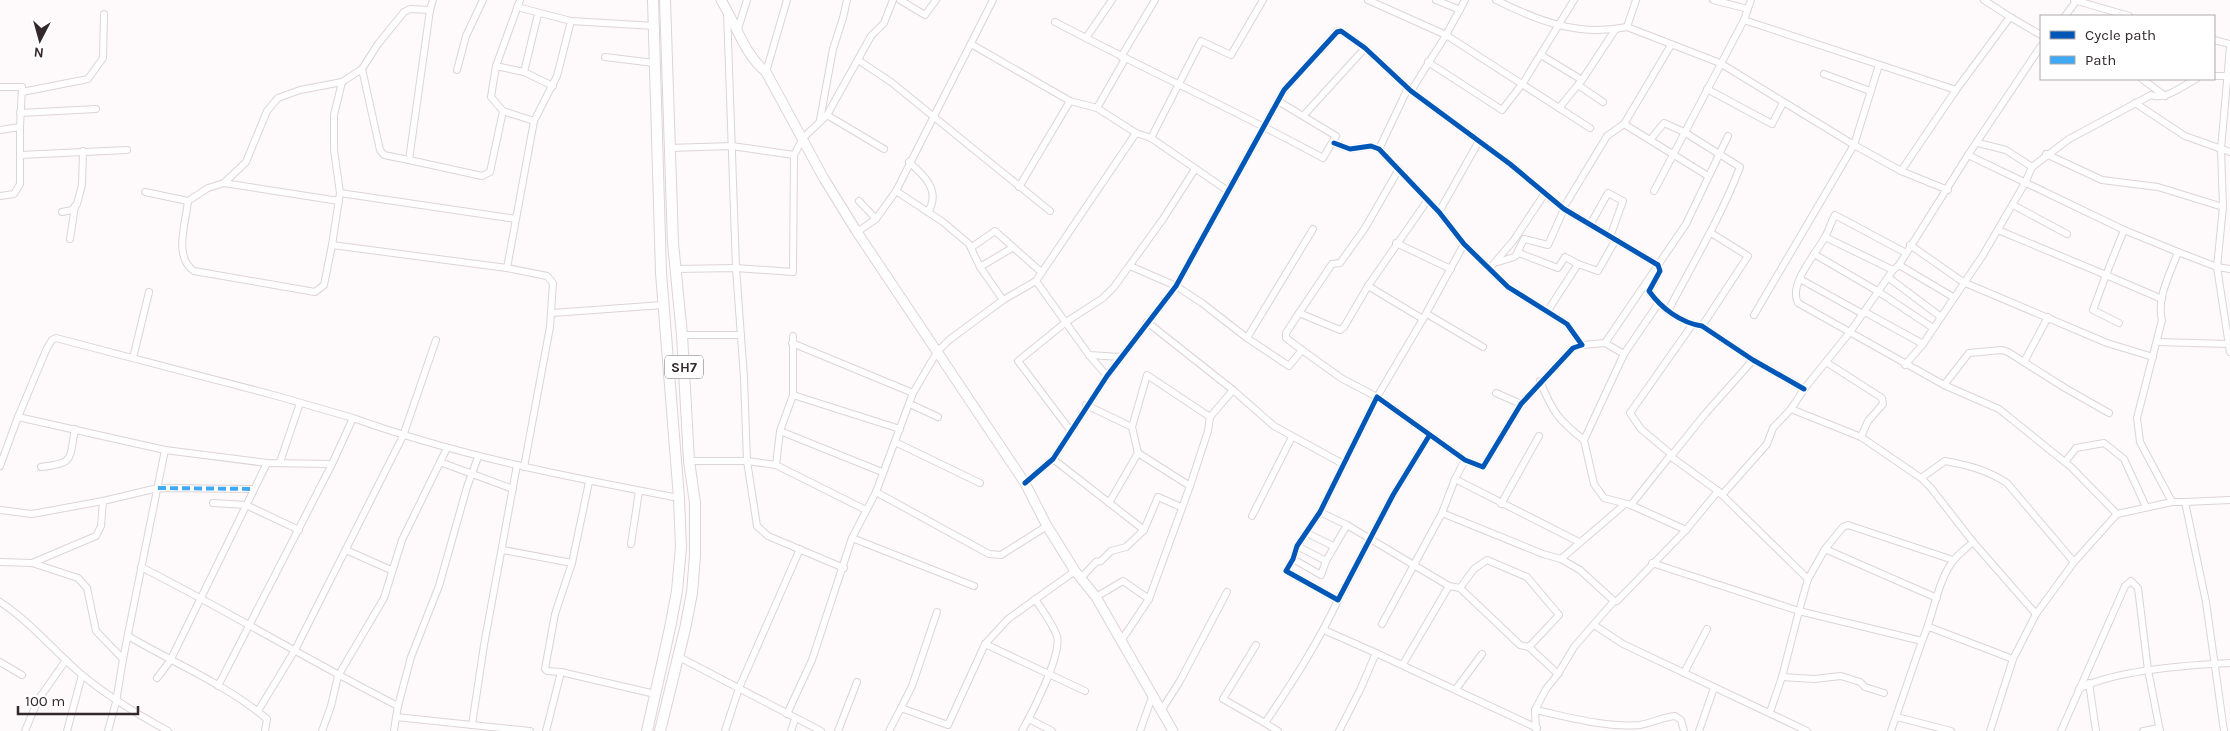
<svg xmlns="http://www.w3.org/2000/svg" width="2230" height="731" font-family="Karla,sans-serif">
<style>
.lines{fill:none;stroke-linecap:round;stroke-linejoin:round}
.street-casing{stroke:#ddd4d7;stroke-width:8}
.secondary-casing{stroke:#ddd4d7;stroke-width:11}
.primary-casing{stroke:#ddd4d7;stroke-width:12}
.street{stroke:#fffefe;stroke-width:6}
.secondary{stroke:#fffefe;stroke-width:9}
.primary{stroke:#fffefe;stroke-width:10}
.quiet{stroke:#3fa9f5;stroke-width:4;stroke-dasharray:8 4;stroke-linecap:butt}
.cycleway-casing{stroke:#fff;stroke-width:8}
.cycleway{stroke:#0057b8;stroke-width:5}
.labels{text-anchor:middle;stroke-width:4;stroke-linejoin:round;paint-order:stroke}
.shield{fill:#fff;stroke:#71686c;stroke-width:1}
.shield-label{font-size:14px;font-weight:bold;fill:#34282d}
</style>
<rect width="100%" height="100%" fill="#fef9fb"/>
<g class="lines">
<defs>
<g id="street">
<path d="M433,0L430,10L409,160L482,176L490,172L503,111"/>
<path d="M520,0L496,66L491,97L503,111L534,121L557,76L571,21"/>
<path d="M900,0L925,15L936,0"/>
<path d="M1368,0L1446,35L1411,91"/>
<path d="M1436,0L1460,10"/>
<path d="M1465,0L1446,35L1590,128"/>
<path d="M1496,0C1538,21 1579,37 1627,27L1720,63L1854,145L1901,171L1948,190"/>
<path d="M1713,0L1748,9"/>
<path d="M1751,0L1744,20L1956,90"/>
<path d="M1984,0L2010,17"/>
<path d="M2074,0L2129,16"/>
<path d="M517,7L571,21L654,26"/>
<path d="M727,11L736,268L744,378L747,461L757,526L768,536L844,568"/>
<path d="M2065,16L2077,0"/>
<path d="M1055,22C1144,69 1235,110 1323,158L1336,136L1278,101"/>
<path d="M1627,27L1636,0"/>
<path d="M737,32L747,0"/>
<path d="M1086,38L1112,0"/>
<path d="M2214,40L2230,44"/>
<path d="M971,44L1070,101L1097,108L1136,133L1151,138L1228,191"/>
<path d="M2230,47L2221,149L2223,207L2217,267L2230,352"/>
<path d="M1541,55L1582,80L1615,30"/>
<path d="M605,57L654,63"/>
<path d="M1121,57L1155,0"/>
<path d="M858,60L891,82L1050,211"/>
<path d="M1428,62L1502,110L1523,83L1574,0"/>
<path d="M496,66L524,72L553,86"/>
<path d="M362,69L380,150L384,155L409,160"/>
<path d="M457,70L466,36L483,0"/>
<path d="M524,72L538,14"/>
<path d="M766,72L787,0"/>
<path d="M1824,74L1870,91"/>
<path d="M2214,76H2229"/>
<path d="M2142,79L2165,96"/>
<path d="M1578,85L1603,102"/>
<path d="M0,87H22L20,127L0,130"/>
<path d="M1707,89L1772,124L1783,103"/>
<path d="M22,92L88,79L103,58L104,14"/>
<path d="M2135,103L2185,136L2230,152"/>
<path d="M1097,108L1125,59"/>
<path d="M1559,108L1582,80"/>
<path d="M20,113L96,109"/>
<path d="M827,115L884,149"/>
<path d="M1304,115L1365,48"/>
<path d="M820,120L833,49L843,18L847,0"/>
<path d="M1624,124L1671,45"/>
<path d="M1151,138L1201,41L1231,55L1263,0"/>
<path d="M1650,140L1664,123L1684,132L1740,167C1721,217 1693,263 1668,311"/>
<path d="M1334,143L1350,149L1371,146L1379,149L1439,212L1464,244L1508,287L1567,324L1582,345L1573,348L1521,404L1483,467L1465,460L1377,397L1320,512L1297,546L1293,559L1286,571L1338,600L1393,495L1429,436"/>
<path d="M1978,143L2006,150L2032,167"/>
<path d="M669,148L732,146L794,155"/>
<path d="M1379,149L1408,88"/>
<path d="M2046,154L2102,180L2158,187L2223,207"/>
<path d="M20,155L127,150"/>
<path d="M1968,155L2124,230L2178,252C2171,272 2156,298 2162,320L2137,418L2140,442L2172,502"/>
<path d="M909,162C925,176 941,191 928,212"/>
<path d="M1901,171L1956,90L2010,17L2041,35"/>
<path d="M224,183L246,162L267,111L278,98L300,90L342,82L362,69L378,44L404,12L410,9L430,10"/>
<path d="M1019,187L1070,101"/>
<path d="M896,191L943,222L969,244L980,267L1003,300"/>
<path d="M1654,191L1744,20"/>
<path d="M145,192L188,201C186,222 173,257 194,271L315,292L324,285L332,245L340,193L334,150V115L342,82"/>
<path d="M340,193L516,219"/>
<path d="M0,196L14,194L20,184V127"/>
<path d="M188,201L208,188L224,183L339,201"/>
<path d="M859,201L876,219"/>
<path d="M2013,205L2067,234"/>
<path d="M1564,207L1607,136L1624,124L1708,176"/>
<path d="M62,212L72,210L77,204L82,185L83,151"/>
<path d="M1439,212L1479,141"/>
<path d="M1590,225L1608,193L1623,201L1610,237"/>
<path d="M1998,230L2106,275L2093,310L2119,323"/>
<path d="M2124,230L2106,275L2162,299"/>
<path d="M857,232L876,219L896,191L993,0"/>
<path d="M1825,237L1893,270"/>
<path d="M70,239L75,206"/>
<path d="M1396,243L1451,269"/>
<path d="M332,245L507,268L547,276L553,283L550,327L524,467"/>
<path d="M1910,245L1963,282L2107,343L2153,357"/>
<path d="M972,247L995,231L1040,271"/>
<path d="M2178,252L2217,267L2230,269"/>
<path d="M1906,253L1835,215C1831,222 1829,230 1825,237C1816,254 1788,284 1798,303L1944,385L1999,409L2071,467L2117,514L2172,502H2185L2206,602L2224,731"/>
<path d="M1814,254L1879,292L1933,328"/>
<path d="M1516,255L1524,239L1548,245L1564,209"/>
<path d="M1498,262L1514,257L1519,253L1558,268L1565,257L1578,264"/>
<path d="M1899,265L1953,297"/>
<path d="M1130,266L1176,286L1202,303L1247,338L1313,229"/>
<path d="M980,267L1012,248"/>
<path d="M507,268L534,121"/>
<path d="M1490,268L1514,240L1545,193"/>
<path d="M675,269L736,268L793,272L794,155L803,138L827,115L871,36L884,23L893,0"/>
<path d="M1889,278L1941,317"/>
<path d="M1800,279L1863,314"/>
<path d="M1036,281L1089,355L1107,376"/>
<path d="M1658,304L1624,354L1584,440L1594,484L1604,498L1631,505L1686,530"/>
<path d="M1547,312L1578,264L1598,271L1615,241"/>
<path d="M1865,312L1923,344"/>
<path d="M552,313L663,305"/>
<path d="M1299,313L1332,264L1340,263L1365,228L1399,169"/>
<path d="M1427,314L1483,347"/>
<path d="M1754,315L1854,145L1879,65"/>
<path d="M1423,319L1464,244"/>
<path d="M1692,325L1630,413L1641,429L1672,455L1670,456L1718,491L1808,579L1799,611L1922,641C1933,617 1937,582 1953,561C1958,554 1967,548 1973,542L1931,488L1921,478L1861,437L1791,409"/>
<path d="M1702,326L1748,256L1711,233"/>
<path d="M682,335H741"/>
<path d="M1247,338L1289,366L1302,350L1341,378L1377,397L1423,319L1368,286L1427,201"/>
<path d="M2157,342L2229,344"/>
<path d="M1605,343L1624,354"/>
<path d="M1582,345L1605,343L1686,224L1728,136"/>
<path d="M1302,350L1286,338V333L1299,313L1340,330L1344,327L1368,286"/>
<path d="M1089,355L1121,357"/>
<path d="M133,358L149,292"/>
<path d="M1826,362L1882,398L1883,404L1868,421L1861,437"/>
<path d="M2024,362L2048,317"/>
<path d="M1905,365L1923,344L1983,255L2025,183L2032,167L2069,139L2151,95C2165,101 2184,85 2196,79"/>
<path d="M1540,381C1552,411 1559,421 1584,440"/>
<path d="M1944,385L1969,353L2002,350L2008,352L2065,388L2109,413"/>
<path d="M1233,390L1274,426L1343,464"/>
<path d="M913,393L937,352L949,340L1003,300L1036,281L1136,133"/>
<path d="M1496,393L1521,404"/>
<path d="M793,395L900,429"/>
<path d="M910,404L938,417"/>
<path d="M1086,405L1132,427L1138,453L1109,503"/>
<path d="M18,417L165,450L267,463L332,464L353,418C459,456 568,477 679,498"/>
<path d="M1132,427L1147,375L1210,417L1233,390L1147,322"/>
<path d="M1070,430L1018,361L1066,322L1103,298L1114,287L1163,219L1195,169"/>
<path d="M780,431L882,472"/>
<path d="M895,442L980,483"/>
<path d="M1138,453L1190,486"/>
<path d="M1672,455L1705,414L1753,360"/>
<path d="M1053,459L1144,530L1158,497L1181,507"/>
<path d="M1465,460L1455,479L1442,513L1543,554L1561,559"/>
<path d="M689,461H747L776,465L866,510"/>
<path d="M280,462L300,403"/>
<path d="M440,462L513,489"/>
<path d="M2065,462L2076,448L2104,443L2124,459L2146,507"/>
<path d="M776,465L780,431L793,395V336"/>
<path d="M0,466L18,417L47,348L52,340L56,338L277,396L353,418"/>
<path d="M41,467C75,463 69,460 75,429"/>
<path d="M1921,478L1945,461C1968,465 1987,470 2007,483L2074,562L2117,514"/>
<path d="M1455,479L1579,542"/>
<path d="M589,482L572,563L555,614L545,669L547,671L561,672L655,694"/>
<path d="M1025,483L1053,459L1107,376L1176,286L1284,90L1337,32L1341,31L1365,48L1411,91L1510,164L1564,209L1658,265L1660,271L1649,291C1661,308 1681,323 1702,326L1753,360L1804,389"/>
<path d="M876,492L989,554L1001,555L1047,526"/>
<path d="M2185,502L2230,500"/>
<path d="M213,503L246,505L299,530"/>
<path d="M1501,504L1539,436"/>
<path d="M1631,505L1670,456"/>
<path d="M0,510L32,514L103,501L158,488L254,489"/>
<path d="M1320,512L1347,525L1449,586L1460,588L1520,645L1529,647L1558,674"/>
<path d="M1252,516L1292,437"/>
<path d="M1307,533L1333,546"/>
<path d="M852,538L974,586"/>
<path d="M1973,542L2036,614"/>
<path d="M631,544L639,491"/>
<path d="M1297,546L1326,561L1347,525"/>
<path d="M1825,549L1843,527L1848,525L1953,560"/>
<path d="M346,550L391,570"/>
<path d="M503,550L572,563"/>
<path d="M1293,559L1321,575L1326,561"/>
<path d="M0,562L32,563L78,578L87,588L96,631L123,659"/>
<path d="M32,563L96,536L101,526L103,501"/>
<path d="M1652,563L1799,611L1782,677L1770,712"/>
<path d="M141,567C228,611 311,662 398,706L396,717"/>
<path d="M1081,578L1096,562L1101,561L1111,551L1126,547L1144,530"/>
<path d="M1808,579L1825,549L1937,598"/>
<path d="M1460,588L1474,569L1487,560L1527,577L1559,615L1529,647"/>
<path d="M1096,597L1123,581L1149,599"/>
<path d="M1614,601L1580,570L1561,559L1625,504"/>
<path d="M0,602C31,622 53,650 81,674C108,697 137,714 168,731"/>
<path d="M937,612L912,686L901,708L948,725L985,644L1008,619L1075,571"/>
<path d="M1382,624L1442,513"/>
<path d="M1594,625L1623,644L1807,731"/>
<path d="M1929,627L2013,659L2036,614L2074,562"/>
<path d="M1324,630L1376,653"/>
<path d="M128,636C174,663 227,685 267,719L265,731"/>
<path d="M1121,641L1149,599L1190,486L1208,431L1210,417"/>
<path d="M985,644L1085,691"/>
<path d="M1256,645L1223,699L1265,723"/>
<path d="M679,657L821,731"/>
<path d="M0,662L22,675"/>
<path d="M1403,664L1449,586"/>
<path d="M1684,673L1707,629"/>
<path d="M1782,677L1814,679L1841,676L1860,682L1865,687L1884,693"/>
<path d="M157,678L170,661L267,463"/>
<path d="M2089,683L2096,731"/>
<path d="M218,686L332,464"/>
<path d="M1456,689L1482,654"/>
<path d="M2079,689C2114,670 2189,665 2230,663"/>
<path d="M398,706L411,657L439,586L467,487L478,457"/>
<path d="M1535,710C1569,717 1606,728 1640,725C1652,723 1663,717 1675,716L1681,720L1684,731"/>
<path d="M258,711L295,650L403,436L436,340"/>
<path d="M1161,711L1180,681L1227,592"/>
<path d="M787,714L812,660L852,538L876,492L913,393L792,343"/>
<path d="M1897,717L1951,731"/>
<path d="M1029,719L1052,731"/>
<path d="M472,725L484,645L517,465"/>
<path d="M25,731L38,700L66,660"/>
<path d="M67,731L82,675"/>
<path d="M108,731L116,702L123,659L165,450"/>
<path d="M322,731L331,706L338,676L384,598L402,540L447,448"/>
<path d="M394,731L396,717L530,731"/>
<path d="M546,731L561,672"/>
<path d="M725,731L739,688L800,549"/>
<path d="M791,731L795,719"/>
<path d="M838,731L857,682"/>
<path d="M889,731L901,708"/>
<path d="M1022,731C1032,713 1062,655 1057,636C1053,624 1042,610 1035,599"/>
<path d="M1140,731L1152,697"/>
<path d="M1278,731L1265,723C1292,683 1318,643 1338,600"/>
<path d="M1339,731L1360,690L1376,653L1537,728"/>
<path d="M1536,731L1535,710L1546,689L1558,674L1574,647L1614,601H1617L1686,530L1718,491L1722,495L1767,444L1773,428L1791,409L1804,389L1850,332L1893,270L1899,265L1968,155L2041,46"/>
<path d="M1699,731L1714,688"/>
<path d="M1891,731L1922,641"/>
<path d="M1990,731L2013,659"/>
<path d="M2061,731L2125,586L2131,581L2138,588L2148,670L2160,731"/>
<path d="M2143,731L2159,728"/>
</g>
<path id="secondary" d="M721,0C736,24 744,54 766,72L823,177L857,232L1025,483L1047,526L1075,571L1096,597L1173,731"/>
<g id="primary">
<path d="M647,731L670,628L677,591L681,547L679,498L661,273L653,0"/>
<path d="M660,731L685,629L692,593L695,556V503L689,461L682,335L673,243L665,0"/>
</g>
</defs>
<!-- street casing -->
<use href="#street" class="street-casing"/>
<!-- secondary casing -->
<use href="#secondary" class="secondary-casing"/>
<!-- primary casing -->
<use href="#primary" class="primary-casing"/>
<!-- street -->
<use href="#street" class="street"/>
<!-- secondary -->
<use href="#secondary" class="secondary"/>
<!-- primary -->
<use href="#primary" class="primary"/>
<!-- quiet -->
<path class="quiet" d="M158,488L254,489"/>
<defs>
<g id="cycleway">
<path d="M1334,143L1350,149L1371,146L1379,149L1439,212L1464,244L1508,287L1567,324L1582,345L1573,348L1521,404L1483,467L1465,460L1377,397L1320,512L1297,546L1293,559L1286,571L1338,600L1393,495L1429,436"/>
<path d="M1025,483L1053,459L1107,376L1176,286L1284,90L1337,32L1341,31L1365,48L1411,91L1510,164L1564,209L1658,265L1660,271L1649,291C1661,308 1681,323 1702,326L1753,360L1804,389"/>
</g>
</defs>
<!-- cycleway casing -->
<use href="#cycleway" class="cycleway-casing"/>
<!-- cycleway -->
<use href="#cycleway" class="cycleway"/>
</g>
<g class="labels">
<!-- shield labels -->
<rect class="shield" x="665" y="355.5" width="38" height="23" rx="4"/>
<g class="shield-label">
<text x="684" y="372">SH7</text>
</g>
</g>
<!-- legend -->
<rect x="2040" y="15" width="175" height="65" fill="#ffffff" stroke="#aea9ab"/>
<rect x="2050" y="31" width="25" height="8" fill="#0057b8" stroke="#aea9ab"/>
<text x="2085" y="40" font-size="15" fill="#34282d">Cycle path</text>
<rect x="2050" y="56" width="25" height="8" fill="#3fa9f5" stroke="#aea9ab"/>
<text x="2085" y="65" font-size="15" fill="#34282d">Path</text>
<!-- north arrow -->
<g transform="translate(40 40) rotate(186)" stroke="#ffffff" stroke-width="4" paint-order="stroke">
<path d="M0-4L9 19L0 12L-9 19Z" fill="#34282d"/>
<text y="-8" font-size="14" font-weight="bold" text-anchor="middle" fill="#34282d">N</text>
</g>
<!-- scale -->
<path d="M18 706v8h120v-8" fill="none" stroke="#34282d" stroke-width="2.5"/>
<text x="25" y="706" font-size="15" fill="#34282d" stroke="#ffffff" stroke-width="4" paint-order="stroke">100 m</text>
</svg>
